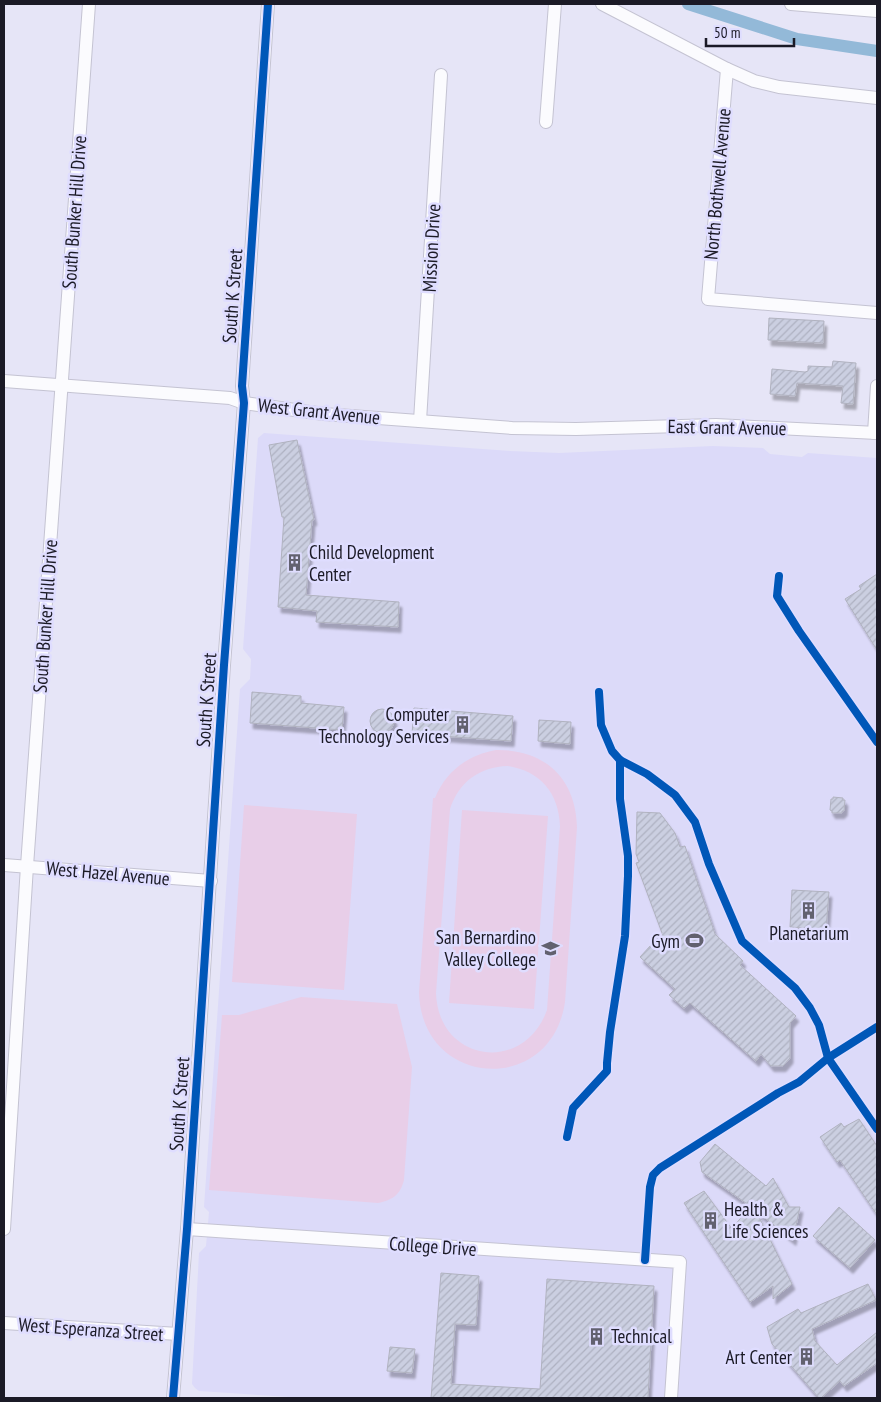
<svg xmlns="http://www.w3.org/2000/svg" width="881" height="1402" font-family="'PT Sans Narrow',sans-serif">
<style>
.built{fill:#dcdaf9}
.green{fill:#e8cee8;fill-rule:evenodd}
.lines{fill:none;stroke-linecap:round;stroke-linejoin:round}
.canal{stroke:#93b9d8;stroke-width:12}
.building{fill:url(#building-hatch);stroke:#b0b2bf;filter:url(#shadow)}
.minor-casing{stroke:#c4c3d2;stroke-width:14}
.minor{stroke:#fbfbfe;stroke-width:12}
.cycleway-casing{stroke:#dfddff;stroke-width:11}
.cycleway{stroke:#0057b8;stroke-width:8}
.labels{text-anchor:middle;stroke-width:5;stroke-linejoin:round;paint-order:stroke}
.street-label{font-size:19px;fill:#1b1a26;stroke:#dfddff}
.poi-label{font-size:19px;fill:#1b1a26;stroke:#dfddff;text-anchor:end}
</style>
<defs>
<pattern id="building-hatch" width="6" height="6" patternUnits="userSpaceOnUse" patternTransform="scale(1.25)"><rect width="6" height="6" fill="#cbcfe1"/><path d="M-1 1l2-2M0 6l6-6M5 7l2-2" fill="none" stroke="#aeb1c1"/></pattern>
<filter id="shadow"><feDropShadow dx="3" dy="5.5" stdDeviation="1" flood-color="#0004"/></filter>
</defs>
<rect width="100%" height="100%" fill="#e6e5f7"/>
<!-- built -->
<path class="built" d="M264,433L510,451L559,453L713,446L763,448L770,454L802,457L808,453L877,458V1398H305L199,1391L195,1388L192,1384L199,1253L206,1246L209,1212L204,1207L240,689L250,679L251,659L243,649L258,438Z"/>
<!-- green -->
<g class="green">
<path d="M496,750C545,749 576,779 577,827L565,1002C551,1097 421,1088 419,992L433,798H435C446,771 468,755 496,750ZM508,766C540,771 559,793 560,826L547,1010C524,1075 438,1062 436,993L450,809C459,782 479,767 508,766Z"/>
<path d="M244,805L357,814L344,990L232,982Z"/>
<path d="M462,810L548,816L534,1009L449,1003Z"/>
<path d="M301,997L397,1004L412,1067L404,1180C400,1195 393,1200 378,1203L209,1190L222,1015H239Z"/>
</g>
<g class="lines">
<!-- canal -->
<path class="canal" d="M688,4L797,39L877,51"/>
</g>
<!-- building -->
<g class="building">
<path d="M769,318L824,321L823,343L768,340Z"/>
<path d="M833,361L856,363L853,404L841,403L843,386L797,383L795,396L770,394L772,369L805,372L808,371V366L832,367Z"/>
<path d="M297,440L314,520H312L306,595L399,602L398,627L316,622L317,611L278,607L284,517H282L269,445Z"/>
<path d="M877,574V650L845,599L861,589L859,586Z"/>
<path d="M252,692L301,696V703L344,707L342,730L250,723Z"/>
<path d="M414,708L513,716L511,741L412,734Z"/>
<circle cx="382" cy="721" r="12"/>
<path d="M539,720L571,722L570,744L538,741Z"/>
<path d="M833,797L843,798V800H845L844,811H842V813H832V811L830,810L831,799H833Z"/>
<path d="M637,812L660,813L675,833L680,847L685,846L715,934L743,961L740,965L796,1016L790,1023V1058L783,1066H771L761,1054L756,1061L690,1003L684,1008L669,995L675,989L640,957L662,933L636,863L639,862L636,854Z"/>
<path d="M792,890L829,892L826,930L790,927Z"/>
<path d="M859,1119L877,1146V1215L840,1160L837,1162L820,1137L841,1123L844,1127Z"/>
<path d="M715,1144L766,1186L773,1178L789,1207H800L793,1240L756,1211L792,1284L773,1299V1286L750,1302L684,1203L704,1191L732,1229L750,1206L702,1172L700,1162Z"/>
<path d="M839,1207L875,1240L850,1268L813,1236Z"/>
<path d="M441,1273L479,1276L476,1325L455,1324L451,1384L540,1389L547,1279L654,1286L648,1398H431Z"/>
<path d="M868,1284L876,1300L812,1329L815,1341L837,1365L877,1332V1363L844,1386L840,1381L821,1398H819L772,1344L767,1327L798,1309L801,1313Z"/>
<path d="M390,1347L415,1349L412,1373L387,1371Z"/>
</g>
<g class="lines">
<defs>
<g id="minor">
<path d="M602,4L727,69L754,81L779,87L877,98"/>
<path d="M791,4L877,11"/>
<path d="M727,69L708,299L877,313"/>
<path d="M546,122L555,4"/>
<path d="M4,381L230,398L244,403L324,414L512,428L576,429L716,425L877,433"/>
<path d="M420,421L441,75"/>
<path d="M874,433L877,386"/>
<path d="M4,865L211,881"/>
<path d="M4,1229L27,866L89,4"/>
<path d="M187,1229L680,1262L671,1398"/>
<path d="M4,1323L178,1334"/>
<path d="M173,1398L187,1229L224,665L244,403L242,386L268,4"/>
</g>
</defs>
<!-- minor casing -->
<use href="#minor" class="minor-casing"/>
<!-- minor -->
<use href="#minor" class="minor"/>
<defs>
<g id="cycleway">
<path d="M779,576L777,596L799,631L877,742"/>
<path d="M599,692L601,725L612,751L620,760L647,774L675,795L695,822L709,864L742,941L795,988L810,1008L819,1025L828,1058L877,1129"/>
<path d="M567,1137L573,1108L607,1071V1063L610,1032L625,936L628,876V856L620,799V760"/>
<path d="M645,1260L650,1187L653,1175L660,1168L778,1093L799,1082L828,1058L877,1027"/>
<path d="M173,1398L187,1229L224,665L244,403L242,386L268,4"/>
</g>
</defs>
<!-- cycleway casing -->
<use href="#cycleway" class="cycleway-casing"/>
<!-- cycleway -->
<use href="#cycleway" class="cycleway"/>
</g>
<!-- icons -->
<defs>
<symbol id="building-bare" viewBox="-9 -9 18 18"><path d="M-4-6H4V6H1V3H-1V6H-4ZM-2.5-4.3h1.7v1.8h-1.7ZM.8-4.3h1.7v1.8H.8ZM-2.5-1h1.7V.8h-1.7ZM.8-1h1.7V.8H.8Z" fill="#62616f" stroke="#dfddff" stroke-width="2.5" paint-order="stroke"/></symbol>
<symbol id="stadium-bare" viewBox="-9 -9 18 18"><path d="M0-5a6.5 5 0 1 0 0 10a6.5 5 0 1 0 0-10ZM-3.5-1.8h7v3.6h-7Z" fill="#62616f" stroke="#dfddff" stroke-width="2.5" paint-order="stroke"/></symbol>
<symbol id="university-bare" viewBox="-9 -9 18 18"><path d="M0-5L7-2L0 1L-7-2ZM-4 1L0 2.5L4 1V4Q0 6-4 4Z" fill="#62616f" stroke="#dfddff" stroke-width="2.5" paint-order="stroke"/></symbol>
</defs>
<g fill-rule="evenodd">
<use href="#building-bare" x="282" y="550" width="25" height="25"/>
<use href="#building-bare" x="450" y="712" width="25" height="25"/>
<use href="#building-bare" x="796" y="898" width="25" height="25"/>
<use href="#stadium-bare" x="682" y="928" width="25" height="25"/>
<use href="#university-bare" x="538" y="936" width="25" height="25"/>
<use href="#building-bare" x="698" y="1208" width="25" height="25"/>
<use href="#building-bare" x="584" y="1324" width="25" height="25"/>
<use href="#building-bare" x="794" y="1344" width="25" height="25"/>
</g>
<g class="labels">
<!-- street labels -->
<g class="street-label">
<text transform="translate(717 184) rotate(-85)" y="7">North Bothwell Avenue</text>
<text transform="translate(74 212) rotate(-86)" y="7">South Bunker Hill Drive</text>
<text transform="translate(431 248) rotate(-87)" y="7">Mission Drive</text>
<text transform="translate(232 296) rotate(-86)" y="7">South K Street</text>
<text transform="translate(319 411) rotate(6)" y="7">West Grant Avenue</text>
<text transform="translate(727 427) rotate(1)" y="7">East Grant Avenue</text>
<text transform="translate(45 616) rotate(-86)" y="7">South Bunker Hill Drive</text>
<text transform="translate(206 700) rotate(-86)" y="7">South K Street</text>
<text transform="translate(108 873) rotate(5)" y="7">West Hazel Avenue</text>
<text transform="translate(179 1104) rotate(-86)" y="7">South K Street</text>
<text transform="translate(433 1246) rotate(4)" y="7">College Drive</text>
<text transform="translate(91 1329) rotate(4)" y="7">West Esperanza Street</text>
</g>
<!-- poi labels -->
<g class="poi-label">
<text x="309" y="559" text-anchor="start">Child Development<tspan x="309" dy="22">Center</tspan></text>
<text x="449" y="721">Computer<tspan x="449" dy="22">Technology Services</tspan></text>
<text x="809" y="940" text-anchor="middle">Planetarium</text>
<text x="536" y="944">San Bernardino<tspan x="536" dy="22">Valley College</tspan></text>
<text x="680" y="948">Gym</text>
<text x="724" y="1216" text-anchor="start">Health &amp;<tspan x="724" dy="22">Life Sciences</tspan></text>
<text x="611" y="1343" text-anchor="start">Technical</text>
<text x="792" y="1364">Art Center</text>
</g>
</g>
<!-- border -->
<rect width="881" height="1402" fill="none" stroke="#1b1a26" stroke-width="10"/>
<!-- scale -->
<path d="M706 38v8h88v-8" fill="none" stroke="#1b1a26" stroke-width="2.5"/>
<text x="714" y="38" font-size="15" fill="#1b1a26" stroke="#dfddff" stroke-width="4" paint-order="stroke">50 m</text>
</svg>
